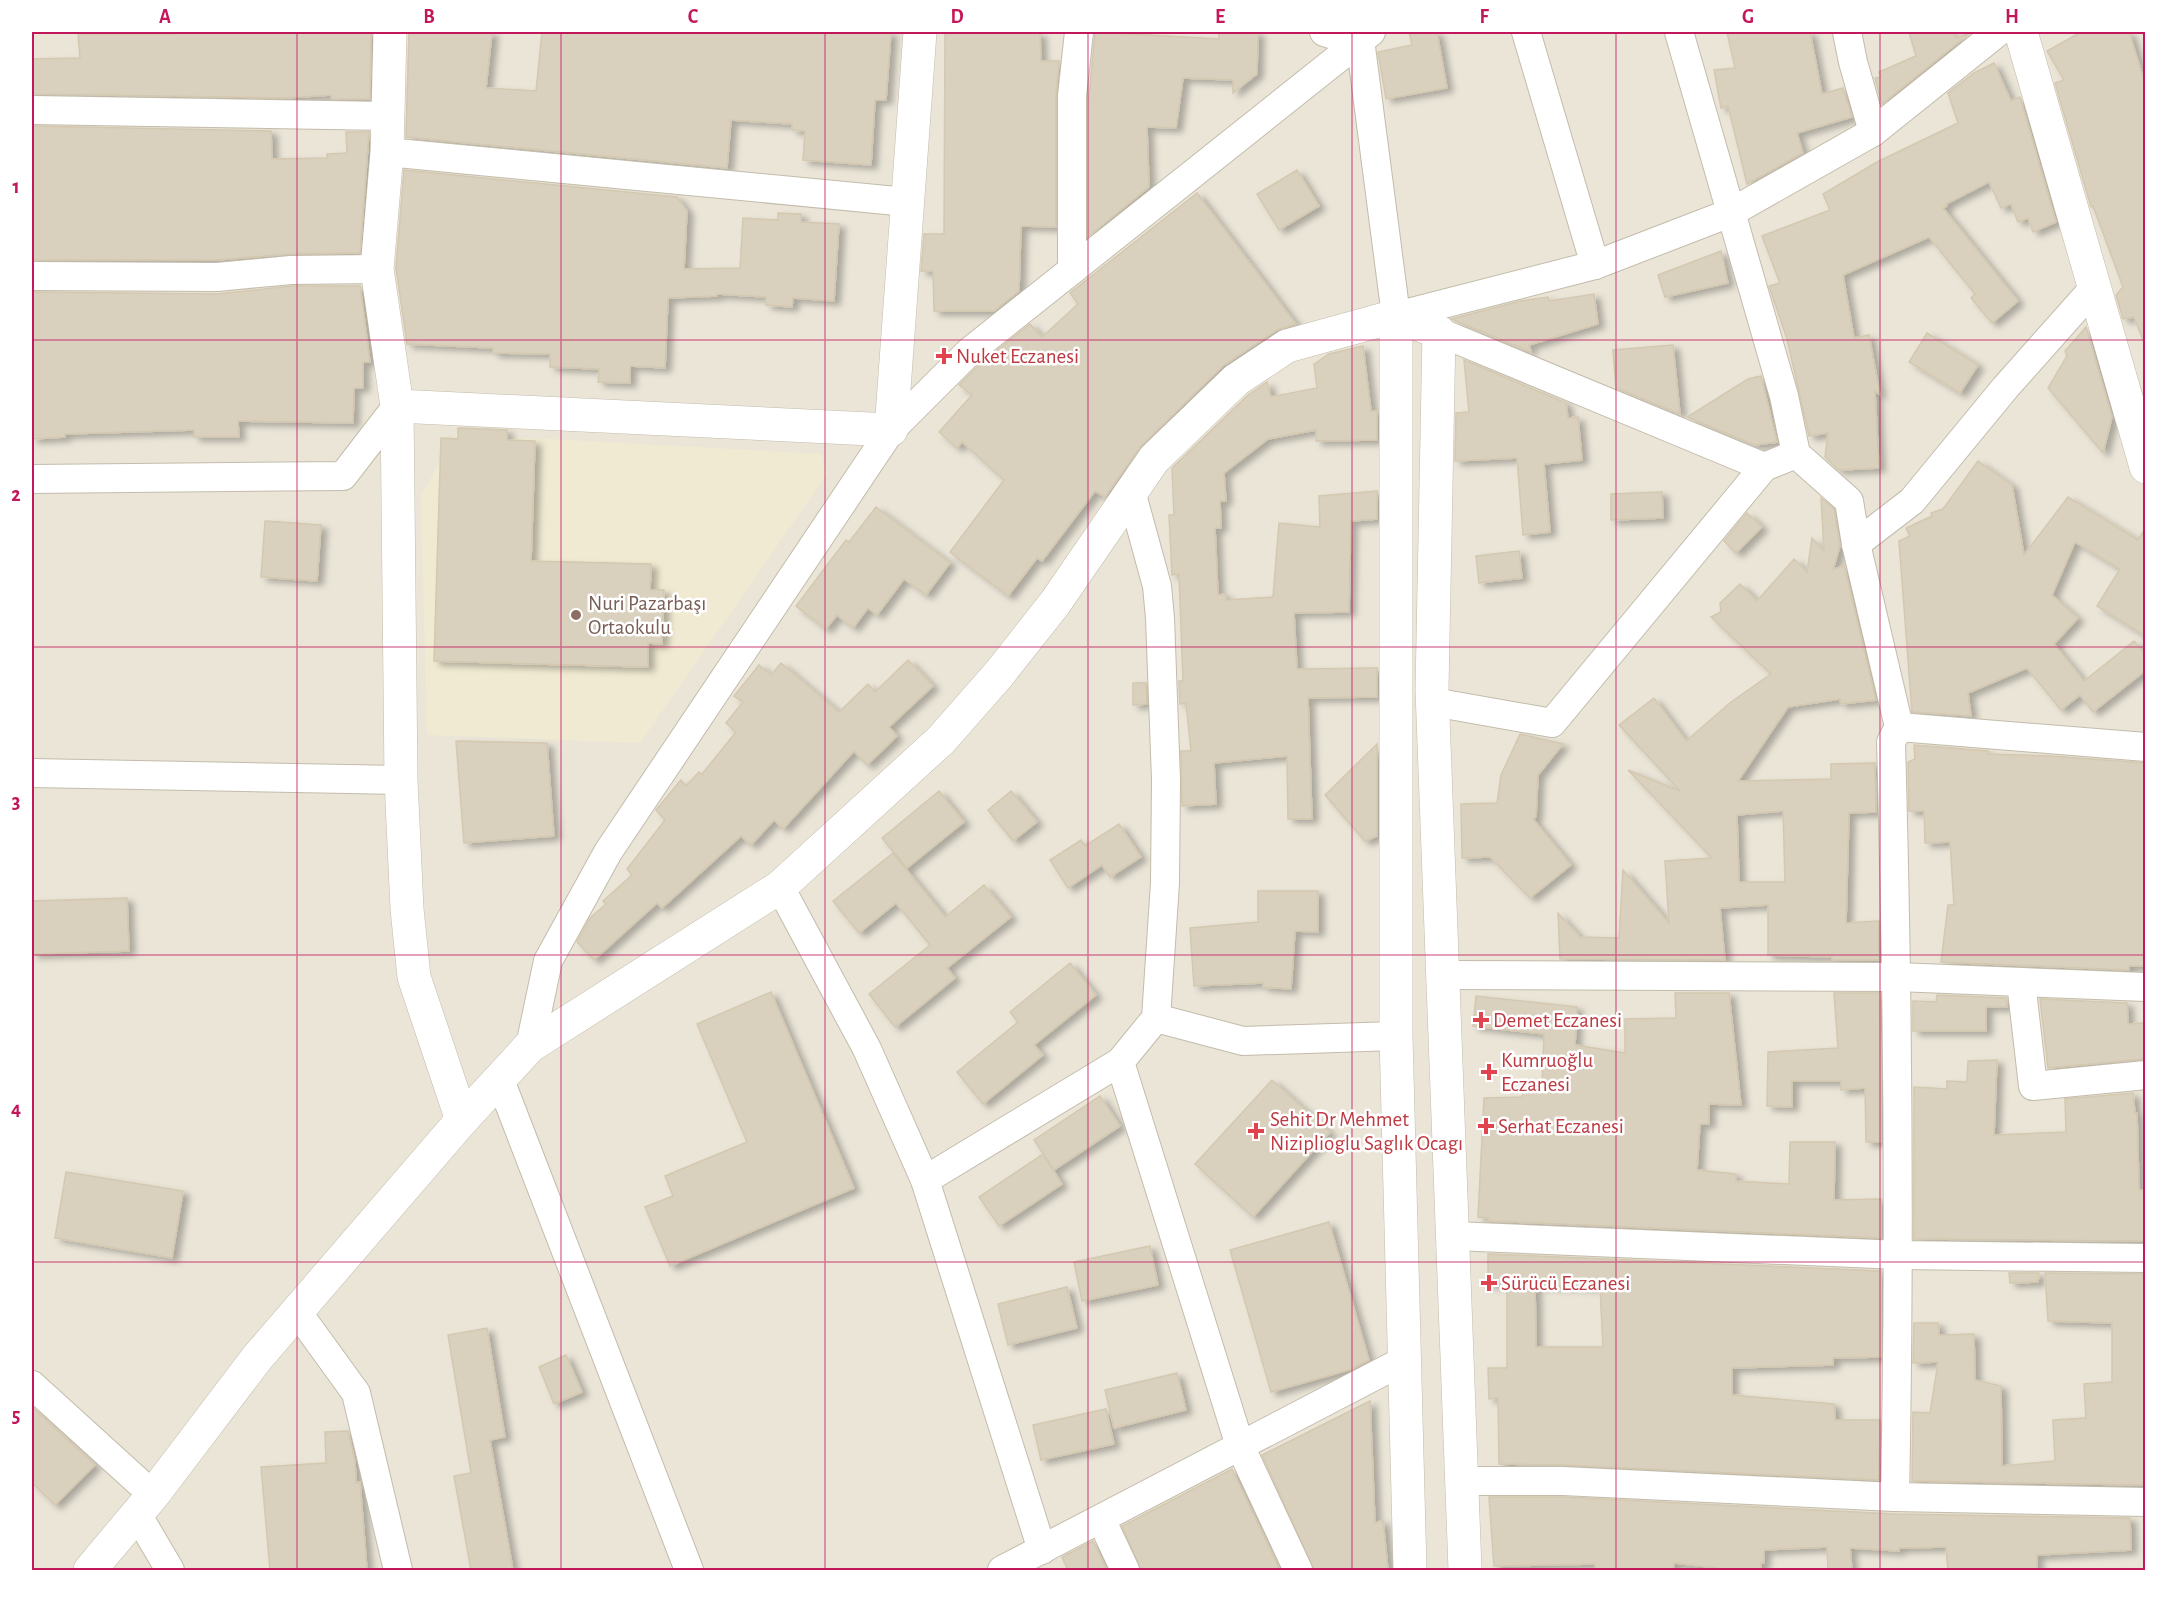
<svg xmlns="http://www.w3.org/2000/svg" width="2177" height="1602" font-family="'Alegreya Sans',sans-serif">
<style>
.residential{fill:#eae5d7}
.education{fill:#f0ead2}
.building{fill:#d9d0be;stroke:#d4c8b0;stroke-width:1.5;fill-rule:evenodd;filter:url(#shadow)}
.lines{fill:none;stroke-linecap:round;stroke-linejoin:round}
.minor-casing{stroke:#c3bcab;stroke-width:30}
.tertiary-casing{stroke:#c3bcab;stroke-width:34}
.minor{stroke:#fff;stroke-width:28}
.tertiary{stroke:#fff;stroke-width:33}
.grid{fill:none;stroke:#c2185b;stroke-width:1.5;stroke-opacity:0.55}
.health-dot{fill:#e0444e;stroke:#fff;stroke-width:2}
.education-dot{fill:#8d6e63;stroke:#fff;stroke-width:2}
.labels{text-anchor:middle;stroke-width:5;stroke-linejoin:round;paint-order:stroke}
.health-label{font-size:21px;fill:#be3a42;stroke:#fff;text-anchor:start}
.education-label{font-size:21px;fill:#785e54;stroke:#fff;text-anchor:start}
.neatline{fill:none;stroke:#c2185b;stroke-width:2}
.grid-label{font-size:20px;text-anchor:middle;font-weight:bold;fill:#c2185b}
</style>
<defs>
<filter id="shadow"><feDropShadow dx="6" dy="4" stdDeviation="3" flood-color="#0004"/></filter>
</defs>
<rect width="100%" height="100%" fill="#f6f3e9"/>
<!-- residential -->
<rect class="residential" x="32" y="32" width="2113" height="1538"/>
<!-- education -->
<path class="education" d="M456,434L822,454L827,474L640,743L427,735L421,495Z"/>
<!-- building -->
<g class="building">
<path d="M174,32H371L370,99H332L331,95L284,98L32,94V59L80,58L78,34H174Z"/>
<path d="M409,32H492L486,88L536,91L542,32H891L886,100H875L871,165L803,160L805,131L792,130V124L731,120L727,168L406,137Z"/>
<path d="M945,32L1040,33L1041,61H1059L1056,96V227L1021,226L1019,291L994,311H934L933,271H921L924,234H944Z"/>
<path d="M1095,32L1219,39V32H1258L1257,74L1233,93V80L1183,78L1176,128L1147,127L1149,187L1089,236V97Z"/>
<path d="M1409,32H1437L1447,88L1386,99L1378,52L1412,45Z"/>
<path d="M1727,32H1810L1822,94L1843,88L1852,117L1797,133L1803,153L1747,184L1728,106L1721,108L1714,70L1735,68Z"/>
<path d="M1909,32H1953L1955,38L1970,33L1882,104L1875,78L1881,77L1879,72L1916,56Z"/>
<path d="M2081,32H2129L2145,83V340H2143L2134,317L2123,319L2116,295L2123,287L2093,206L2091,207L2055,83L2064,80L2047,51Z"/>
<path d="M1994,63L2011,101L2020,97L2056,222L2033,232L2028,218L2018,222L2011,204L2001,208L1989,182L1946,204L1947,206L1943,208L2018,301L1992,323L1971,298L1975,294L1929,237L1843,275L1854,338L1869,335L1880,395L1875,391L1879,468L1839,470L1825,457L1828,433L1809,436L1787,339L1769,286L1780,283L1762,236L1830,210L1823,194L1877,162L1958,123L1948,93L1974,73Z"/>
<path d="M32,126L271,131L272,159L327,158V154L347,153L346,132H369L360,253L290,254L216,260H32Z"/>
<path d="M404,170L677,197L687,211L684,269L740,268L743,218L778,220V213L801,214V222L839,224L834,301L793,298L792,307L766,305V297L717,294V296L668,298L665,368L630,366V383L598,382L599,369L550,367V354L493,353V348L407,344L396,268Z"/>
<path d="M1297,170L1319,206L1279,230L1257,194Z"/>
<path d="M1197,193L1296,324L1277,330L1223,366L1141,446L1105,497L1095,491L1042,561L1037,558L1008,596L950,552L1004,480L962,442L957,448L939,432L972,395L959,385L980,364L1030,324L1042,337L1078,304L1070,293Z"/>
<path d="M1721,251L1728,283L1665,297L1658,275Z"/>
<path d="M292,286H360L370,362H363V388H354L353,423L238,421L239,437H194V430L65,434V437L32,439V292L217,294Z"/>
<path d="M1594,294L1598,324L1529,345L1531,352L1451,319L1520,301L1548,297L1549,301Z"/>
<path d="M2086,327L2112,417L2103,453L2048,388L2067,356L2065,351Z"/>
<path d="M1927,333L1978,365L1960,393L1909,362Z"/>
<path d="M1673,345L1680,414L1616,388L1613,350Z"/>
<path d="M1363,346L1371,411H1377V440L1316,441V430L1268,439L1224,473L1226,501H1220L1221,528H1215L1218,595L1226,594V600L1273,597L1279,523L1320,527L1319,496L1377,491V519L1351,521L1349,612L1294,613L1297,669L1377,668V697L1308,698L1312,819H1288L1287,756L1214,763L1216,804L1182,806L1181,751H1191L1186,703L1180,704L1179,681H1183L1179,574L1172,575L1169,515H1174L1172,468L1248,395L1267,382L1271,397L1317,388L1314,364L1329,354Z"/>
<path d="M1464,360L1566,403L1568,418L1578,417L1582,460L1544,464L1550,532L1523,535L1517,458L1455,461L1456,413L1469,412Z"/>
<path d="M1761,376L1777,442L1755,445L1687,417L1748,379Z"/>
<path d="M458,428L507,430V440L535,441L531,561L651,564L650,590H664L662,644L648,643V667L434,661L441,438L458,439Z"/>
<path d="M1978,461L2012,485L2024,555L2068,497L2138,540L2145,529V636L2097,606L2120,569L2075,542L2052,595L2078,618L2054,644L2084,681L2134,641L2145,654V671L2093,712L2080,695L2061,710L2027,668L1968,693L1971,716L1912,712L1899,541L1910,536L1906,528L1932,516L1931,513L1943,509Z"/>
<path d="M1662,492L1663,518L1611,520V494Z"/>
<path d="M1821,498L1834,509L1840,546L1833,570L1844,565L1876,700L1841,704L1840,699L1788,707L1738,781L1831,779V764L1875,763L1876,812L1849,813L1846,923L1879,921V960H1832V957L1768,955V905L1720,908L1725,960L1560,959L1558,913L1580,937L1619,938L1623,870L1669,923L1665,861L1712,858L1628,770L1680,791L1619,725L1654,698L1686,741L1731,702L1771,674L1711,617L1721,612L1720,603L1740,584L1757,601L1794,559L1807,572L1812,538L1824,551ZM1783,811L1785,882H1739L1737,815Z"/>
<path d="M876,507L950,563L926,595L904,579L877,615L868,608L853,628L837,615L826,629L796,606L846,540L849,542Z"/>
<path d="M1747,513L1762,527L1736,553L1724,541Z"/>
<path d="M265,521L321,525L317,581L261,577Z"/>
<path d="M1519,551L1522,578L1479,583L1476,556Z"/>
<path d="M908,660L933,686L889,727L897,736L867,765L854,751L783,829L774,820L751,845L741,836L662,908L657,903L594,960L577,942L590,918L606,904L603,901L632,875L627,869L665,820L656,810L681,780L686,786L699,772L702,774L736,732L726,723L743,702L734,696L759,665L771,675L781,663L839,712L868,684L875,692Z"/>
<path d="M1133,683H1146L1147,704L1133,705Z"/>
<path d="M1520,734L1563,744L1538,775L1536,817L1533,819L1571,865L1530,898L1490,857L1462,858L1461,804L1497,803L1501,775Z"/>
<path d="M456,741L547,743L554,836L464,843Z"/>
<path d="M1377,744V836L1365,841L1325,795Z"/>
<path d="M1914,745L1988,751V754L2050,756L2145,763V966H2129V970L1941,962L1948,905H1954L1950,842L1925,843L1924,811H1909L1908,762L1915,759Z"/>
<path d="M939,791L964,822L907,868L882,838Z"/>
<path d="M1011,791L1037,822L1013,841L988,810Z"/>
<path d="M1119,824L1141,857L1110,877L1102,865L1068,888L1050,860L1081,840L1085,846Z"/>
<path d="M893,853L945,917L984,885L1011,917L947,968L955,978L895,1027L869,994L930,945L896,903L859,933L833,901Z"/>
<path d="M1258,891H1318V932L1295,931L1291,989L1263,987V983L1194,986L1190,928L1258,922Z"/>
<path d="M127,898L129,951L32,954V901Z"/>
<path d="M1070,963L1096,995L1034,1045L1043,1055L983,1104L957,1072L1018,1022L1010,1012Z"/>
<path d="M771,992L854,1188L670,1266L645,1207L673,1196L665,1176L747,1142L697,1024Z"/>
<path d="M1675,993H1729L1741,1105L1709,1104V1124H1700L1697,1170L1736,1174V1181L1789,1184L1790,1142H1835L1834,1200L1881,1199V1238L1488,1221V1218L1478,1217L1484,1098L1522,1097L1526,1080L1542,1084L1544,1034L1473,1026L1476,996L1577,1007L1575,1045L1625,1053V1019L1676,1018Z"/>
<path d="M1834,993H1880L1881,1142H1866L1865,1088L1841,1090V1081H1792V1107L1767,1106L1768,1052L1838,1048Z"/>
<path d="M1937,995L2006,998L2007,1007H1986V1031H1913V1001L1936,1002Z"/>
<path d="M2040,999L2127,1003L2128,1024L2145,1023V1059L2048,1068Z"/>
<path d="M1997,1060L1994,1135L2066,1132L2065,1099L2133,1093L2135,1113H2137L2139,1190H2145V1241L1914,1239V1087L1947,1089V1081L1967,1082L1968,1061Z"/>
<path d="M1272,1080L1330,1132L1253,1217L1195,1164Z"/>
<path d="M1100,1096L1120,1126L1054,1170L1034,1140Z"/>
<path d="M1043,1154L1062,1184L999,1226L979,1197Z"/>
<path d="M66,1172L183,1191L172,1258L55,1238Z"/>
<path d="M1329,1222L1369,1360L1352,1369L1271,1392L1230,1250Z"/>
<path d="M1150,1246L1158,1285L1082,1301L1074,1262Z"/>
<path d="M1488,1254L1881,1271V1357L1833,1358V1365L1732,1368V1395L1834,1404L1835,1420H1880L1879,1480L1564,1465L1499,1464L1498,1398L1489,1399L1488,1368H1507V1285L1488,1284ZM1535,1285L1600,1287L1603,1347H1536Z"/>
<path d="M2009,1273H2039L2038,1282L2010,1283Z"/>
<path d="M2045,1273L2145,1274L2144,1485L1912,1481L1913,1412L1930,1413L1938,1362L1913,1363L1914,1323H1938L1939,1335L1974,1334L1975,1380L2001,1386L2002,1466L2055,1461L2053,1420L2086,1418L2084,1384L2112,1382V1323L2048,1321Z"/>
<path d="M1067,1287L1077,1328L1008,1345L998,1304Z"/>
<path d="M487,1328L505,1437L490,1440L513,1570H471L454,1476L471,1473L448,1335Z"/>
<path d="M566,1355L582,1392L554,1404L539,1367Z"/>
<path d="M1177,1373L1186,1410L1114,1428L1105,1390Z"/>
<path d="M1370,1401L1375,1523L1383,1520L1388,1570H1314L1262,1455Z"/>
<path d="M32,1407L95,1465L55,1505L32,1483Z"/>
<path d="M1106,1409L1114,1444L1041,1460L1033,1425Z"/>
<path d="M348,1431L355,1461L356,1483L360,1482L367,1570H270L261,1467L326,1463L325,1432Z"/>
<path d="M1232,1469L1280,1570H1141L1122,1526Z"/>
<path d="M1489,1497H1563L1895,1514L2130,1518L2131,1550L2037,1555V1570H1948L1946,1547L1899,1548V1551L1850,1548L1852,1570H1828L1827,1547L1764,1550V1563H1761V1570H1718V1568L1674,1563L1673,1570H1596L1595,1564L1494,1566Z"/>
<path d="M1093,1541L1107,1570H1068L1062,1557Z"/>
</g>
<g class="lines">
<defs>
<g id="minor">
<path d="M1324,32L1358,43"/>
<path d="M1359,32L1396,316L1595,265L1730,213L1873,132L1998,32"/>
<path d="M1526,32L1595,265"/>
<path d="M1679,32L1784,396L1796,454L1849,501L1856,544L1899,727L1891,742C1898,994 1900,1245 1895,1497"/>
<path d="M1847,32L1853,62L1873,132"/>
<path d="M32,110L388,116"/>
<path d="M387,152L907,202"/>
<path d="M1072,270V96L1079,32"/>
<path d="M32,276L217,277L291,270L377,269"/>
<path d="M1439,332L1764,467"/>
<path d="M32,479L343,476L397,406"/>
<path d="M1131,491L1157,586L1160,618L1166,780L1165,883L1156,1018L1120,1062L1240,1446L1298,1570"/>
<path d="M1856,544L1912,501L2005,388L2093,289"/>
<path d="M1433,702L1552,723L1764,467L1796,454"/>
<path d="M1899,727L2146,747"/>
<path d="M32,773L401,780"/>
<path d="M780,887L867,1049L925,1180L1042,1550"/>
<path d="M1443,975L1897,977L2146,987"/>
<path d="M2021,982L2033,1086L2146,1075"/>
<path d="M1156,1018L1243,1041L1396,1036"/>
<path d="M530,1046L548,961L608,852L891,430L969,352L1371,32"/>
<path d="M500,1080L689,1570"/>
<path d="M925,1180L1120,1062"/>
<path d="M1453,1236L1900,1255L2146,1258"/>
<path d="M298,1313L356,1393L398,1570"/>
<path d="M32,1385L153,1495"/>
<path d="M1462,1481H1563L1895,1497L2146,1502"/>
<path d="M137,1514L170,1570"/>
<path d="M1101,1519L1125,1570"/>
<path d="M1002,1570L1405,1360"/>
</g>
<g id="tertiary">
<path d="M390,32L387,152L377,269L397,406L401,780L407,909L414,977L462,1120"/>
<path d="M2021,32L2146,467"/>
<path d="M1396,316V1036L1410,1570"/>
<path d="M397,406L891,430L920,32"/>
<path d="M90,1570L153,1495L257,1358L462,1120L530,1046L780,887L941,740L999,674L1055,603L1154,459L1236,380L1287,346L1396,316L1439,332L1432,690L1465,1570"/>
</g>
</defs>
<!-- minor casing -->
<use href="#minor" class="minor-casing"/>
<!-- tertiary casing -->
<use href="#tertiary" class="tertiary-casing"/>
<!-- minor -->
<use href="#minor" class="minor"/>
<!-- tertiary -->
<use href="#tertiary" class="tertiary"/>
</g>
<!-- grid -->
<path class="grid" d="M297,32V1570M561,32V1570M825,32V1570M1088,32V1570M1352,32V1570M1616,32V1570M1880,32V1570M32,340H2146M32,647H2146M32,955H2146M32,1262H2146"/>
<!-- markers -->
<g class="health-dot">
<path d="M941 347h6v6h6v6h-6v6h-6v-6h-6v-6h6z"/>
<path d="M1478 1011h6v6h6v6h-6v6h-6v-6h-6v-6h6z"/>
<path d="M1486 1063h6v6h6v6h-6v6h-6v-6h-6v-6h6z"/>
<path d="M1483 1117h6v6h6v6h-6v6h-6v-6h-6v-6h6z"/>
<path d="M1253 1122h6v6h6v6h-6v6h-6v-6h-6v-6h6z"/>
<path d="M1486 1274h6v6h6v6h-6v6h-6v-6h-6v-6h6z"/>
</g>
<circle class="education-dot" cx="576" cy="615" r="6"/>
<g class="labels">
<!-- health labels -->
<g class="health-label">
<text x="956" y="363">Nuket Eczanesi</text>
<text x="1493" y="1027">Demet Eczanesi</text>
<text x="1501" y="1067">Kumruoğlu<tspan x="1501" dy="24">Eczanesi</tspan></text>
<text x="1270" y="1126">Sehit Dr Mehmet<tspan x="1270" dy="24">Niziplioglu Saglık Ocagı</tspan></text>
<text x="1498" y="1133">Serhat Eczanesi</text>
<text x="1501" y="1290">Sürücü Eczanesi</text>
</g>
<!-- education labels -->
<g class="education-label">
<text x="588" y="610">Nuri Pazarbaşı<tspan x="588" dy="24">Ortaokulu</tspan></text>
</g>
</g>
<!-- border -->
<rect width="2177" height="1602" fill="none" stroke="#ffffff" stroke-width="66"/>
<rect x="33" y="33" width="2111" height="1536" class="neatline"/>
<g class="grid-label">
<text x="165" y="23">A</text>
<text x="429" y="23">B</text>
<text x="693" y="23">C</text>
<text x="957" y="23">D</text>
<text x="1220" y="23">E</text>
<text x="1484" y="23">F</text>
<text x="1748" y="23">G</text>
<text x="2012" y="23">H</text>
<text x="16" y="193">1</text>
<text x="16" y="501">2</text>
<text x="16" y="808">3</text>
<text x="16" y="1115">4</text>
<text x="16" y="1422">5</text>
</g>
</svg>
